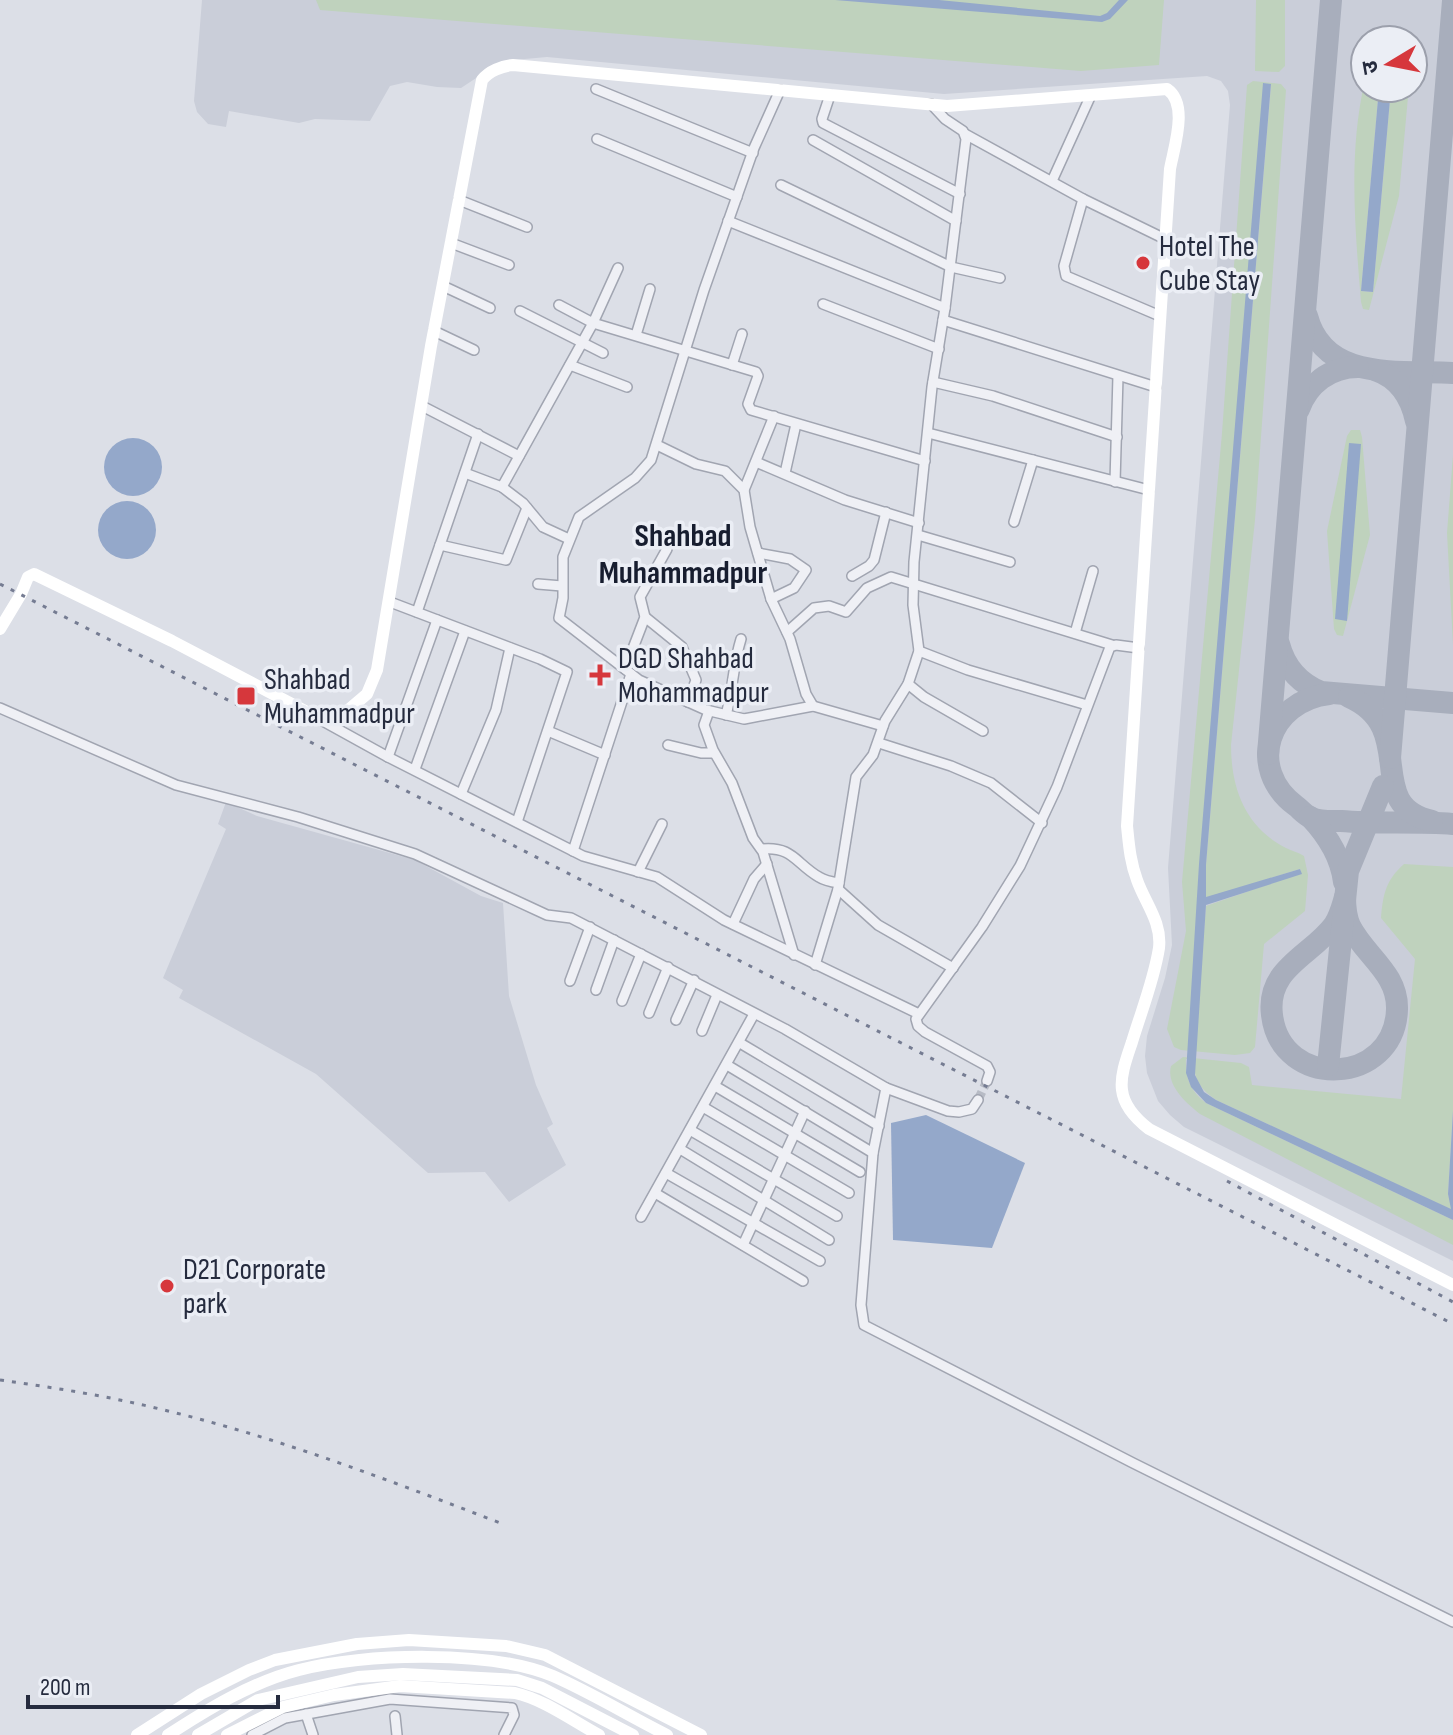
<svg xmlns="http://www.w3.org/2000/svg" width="1453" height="1735" font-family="'Sofia Sans Condensed','Noto Sans Devanagari',sans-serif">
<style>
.built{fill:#caced9;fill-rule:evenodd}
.green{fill:#bfd2bd;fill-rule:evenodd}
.water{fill:#94a8ca}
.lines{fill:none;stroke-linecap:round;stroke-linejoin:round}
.taxiway{stroke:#a8aebc;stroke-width:22}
.street-tunnel{stroke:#b7bbc5;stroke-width:9;stroke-dasharray:9 4.5;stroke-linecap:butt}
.street-casing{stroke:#a1a5b1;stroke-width:12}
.street{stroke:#eff0f5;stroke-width:9}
.secondary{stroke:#fff;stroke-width:12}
.rail{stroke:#757c92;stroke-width:3;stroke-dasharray:4 8;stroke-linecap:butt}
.poi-dot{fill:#d6373c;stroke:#ebeef5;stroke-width:3}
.labels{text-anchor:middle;stroke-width:7;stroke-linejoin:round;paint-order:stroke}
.poi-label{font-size:30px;fill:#252b3e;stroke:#ebeef5;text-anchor:start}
.neighbourhood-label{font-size:32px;font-weight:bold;fill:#171d2f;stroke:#ebeef5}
</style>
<rect width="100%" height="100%" fill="#dcdfe7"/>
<!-- built -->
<g class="built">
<path d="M202,0H1453V1261L1184,1127L1170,1115L1158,1101L1147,1073L1145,1056L1147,1036L1165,978L1172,945L1168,868L1230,105L1228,91L1221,81L1207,76L944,94L547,57L502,61L461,88L437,87L407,82L390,86L370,121L315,119L299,123L229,111L226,127L208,124L197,112L194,101ZM1365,40H1413V88H1365Z"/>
<path d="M226,802L257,816L415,860L481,896L503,903L509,996L536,1085L553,1124L547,1128L566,1165L509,1202L485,1172L428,1173L316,1074L179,998L183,990L163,978L226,829L218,824Z"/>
</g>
<!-- green -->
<g class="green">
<path d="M316,0H1164L1159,65L1081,71L320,10Z"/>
<path d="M1256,0H1285V66L1279,72L1255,71Z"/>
<path d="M1365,80V88H1379L1361,291L1373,292L1391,88H1407L1408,97L1399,196L1369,310L1363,309L1361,302C1355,228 1348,153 1365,80Z"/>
<path d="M1253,81L1281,84L1286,90L1255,520L1231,745C1231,788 1245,827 1286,848C1292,851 1298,852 1304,856L1308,875L1305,911L1264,944L1255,1047L1250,1053L1235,1055L1181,1050L1174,1047L1167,1029L1186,931L1182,882L1222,433L1247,85ZM1264,83L1271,85L1206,865V898L1300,869L1301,873L1206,906L1195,1049L1200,864Z"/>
<path d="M1351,430H1360L1362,437L1370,535L1343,636L1337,635L1334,629L1327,531L1347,436Z"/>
<path d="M1453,455V645L1447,533Z"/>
<path d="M1404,864L1453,867V1111L1448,1194L1452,1210L1216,1100C1200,1089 1193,1079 1194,1059H1186C1185,1078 1191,1092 1206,1103L1453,1220V1245L1200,1114C1185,1102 1166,1085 1171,1066L1183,1057L1241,1063L1249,1067L1252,1085L1401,1099L1415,959L1381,918C1383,894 1386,880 1404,864Z"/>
</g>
<!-- water -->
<g class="water">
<path d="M835,0H939L1100,16L1107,13L1119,0H1128L1110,19L1102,22Z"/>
<path d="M1263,83L1271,84L1206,865V897L1300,869L1302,874L1206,905L1195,1075L1204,1092L1216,1100L1451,1209L1448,1194L1453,1111V1220L1206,1103L1191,1087L1186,1073L1199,864Z"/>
<path d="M1379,88H1391L1373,292L1361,291Z"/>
<circle cx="133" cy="467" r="29"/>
<path d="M1349,443L1361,444L1347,621L1335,619Z"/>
<circle cx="127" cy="530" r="29"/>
<path d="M926,1115L1025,1163L992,1248L893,1240L891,1123Z"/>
</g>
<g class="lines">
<!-- taxiway -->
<g class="taxiway">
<path d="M1307,316C1324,382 1399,370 1453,373"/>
<path d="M1375,370C1399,378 1411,397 1416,421"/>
<path d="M1299,409C1308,384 1330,367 1358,367"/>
<path d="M1279,644C1285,667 1299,683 1321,692L1453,703"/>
<path d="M1329,694C1269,701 1245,768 1296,806C1300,809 1305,815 1310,817C1319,822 1332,821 1341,821C1378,824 1416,821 1453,824"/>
<path d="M1349,697C1421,729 1361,805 1432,821"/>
<path d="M1268,754L1331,0"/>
<path d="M1390,758L1453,1"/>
<path d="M1310,817C1327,835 1341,857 1344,882"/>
<path d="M1345,897C1345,907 1346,917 1350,926C1365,956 1398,973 1397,1009C1395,1086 1281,1091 1272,1015C1266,968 1311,956 1334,925C1340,916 1342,907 1345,897Z"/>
<path d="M1328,1066L1348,871L1383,786"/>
</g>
<!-- street-tunnel -->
<path class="street-tunnel" d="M978,1100L987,1081"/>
<defs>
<g id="street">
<path d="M596,89L753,153"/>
<path d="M780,90L754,148L704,290L651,460L635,478L579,517L563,557V598L559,618L639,680L706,710L744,719L813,706L883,726"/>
<path d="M830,95L822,119L823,123L960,194"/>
<path d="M965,134L1083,199L1165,239"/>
<path d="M597,139L737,197"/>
<path d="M813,140L956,221"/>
<path d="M1052,181L1091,95"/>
<path d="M781,185L951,267L1000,278"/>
<path d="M1083,199L1064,266L1066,276L1160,316"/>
<path d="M459,200L527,227"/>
<path d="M728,221L945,308"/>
<path d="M451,243L509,265"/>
<path d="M443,286L490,308"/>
<path d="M823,304L939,349"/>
<path d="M559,305L593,323L756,372L758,376L748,404L751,410L925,461"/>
<path d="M520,311L603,353"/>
<path d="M943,320L1156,387"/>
<path d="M434,331L474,350"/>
<path d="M636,335L650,289"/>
<path d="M570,365L627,387"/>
<path d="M732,365L742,334"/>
<path d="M933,382L993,396L1117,437"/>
<path d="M422,406L519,456"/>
<path d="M928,433L1149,490"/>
<path d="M657,445L696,464L725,471L744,490L750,527L771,599L790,639L806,694L813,706"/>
<path d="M756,462L845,500L919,523"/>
<path d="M465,473L502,487L523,503L543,527L569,539"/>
<path d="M785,473L796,424"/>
<path d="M1115,482L1118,376"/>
<path d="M502,487L593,323L618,268"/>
<path d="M744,490L774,416"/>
<path d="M1014,522L1033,460"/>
<path d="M918,535L1010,562"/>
<path d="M440,545L506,560L527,508"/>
<path d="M758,553L790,559L806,570L794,588L771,599"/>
<path d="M852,576L869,566L874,560L886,512"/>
<path d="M538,584L562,586"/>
<path d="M390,602L540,659L567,672L517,822"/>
<path d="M417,612L478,434"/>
<path d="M645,617L682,647L696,680L688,702"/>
<path d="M787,632L814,608L829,606L846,612L867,588L891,577L1112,645"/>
<path d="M1075,633L1093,571"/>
<path d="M919,651L968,670L1087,705"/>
<path d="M625,669L645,617L640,597L667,549"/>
<path d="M908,684L924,697L983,731"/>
<path d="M0,708L176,785L298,817L415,854L547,915L571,918L785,1029L886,1088"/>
<path d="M709,711L704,725L713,750L732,783L753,838L763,852L794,955"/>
<path d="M312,715L388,757L583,856L657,877L724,920L919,1014"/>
<path d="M726,715C733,690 733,664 741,639"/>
<path d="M548,731L605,755"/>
<path d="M879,743L951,766L991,783L1042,823"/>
<path d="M668,745L701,753H714"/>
<path d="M388,757L437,620"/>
<path d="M415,769L465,631"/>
<path d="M461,794L496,710L510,648"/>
<path d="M762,849C793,846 796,864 819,877C825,881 832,882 839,883"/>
<path d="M573,851L631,674"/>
<path d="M638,872L662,824"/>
<path d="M838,889L878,925L953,968"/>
<path d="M733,924L754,879L767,864"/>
<path d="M815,965L838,889L856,777L873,755L885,721L908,684L919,651L913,605L914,562L932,387L945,308L966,139L963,131L945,119L931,104"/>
<path d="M570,981L590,927"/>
<path d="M596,990L614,940"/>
<path d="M622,1001L641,954"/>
<path d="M649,1013L668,967"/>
<path d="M676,1020L694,980"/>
<path d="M702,1031L717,995"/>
<path d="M740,1043L879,1126"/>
<path d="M727,1065L873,1153"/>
<path d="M987,1081L990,1072L987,1066L925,1032L918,1026L916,1019L982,927L1020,866L1057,787L1110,647L1116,645L1139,648"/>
<path d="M715,1086L860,1172"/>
<path d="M978,1100L972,1109L959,1112L948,1111L886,1088L873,1153L861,1305L864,1325L1133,1463L1453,1622"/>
<path d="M703,1107L849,1193"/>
<path d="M690,1130L837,1216"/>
<path d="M680,1149L829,1240"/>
<path d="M666,1173L820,1261"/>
<path d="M655,1193L803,1281"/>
<path d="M641,1217L754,1014"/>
<path d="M743,1245L805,1111"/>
<path d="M306,1714L313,1735"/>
<path d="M395,1716L397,1735"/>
<path d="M252,1735L285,1718L390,1699L512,1708L514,1715L504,1735"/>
</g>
</defs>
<!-- street casing -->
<use href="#street" class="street-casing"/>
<!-- street -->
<use href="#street" class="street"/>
<!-- secondary -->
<g class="secondary">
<path d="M0,629L21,594L28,577L34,574L172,641L309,713L332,714L347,711L367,694L377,670L431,346L482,80C489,71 502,66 513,65L947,106L1167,89C1189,104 1174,147 1170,169L1127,826C1129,845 1130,861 1137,880C1145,903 1162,922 1159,948C1154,980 1141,1012 1132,1042C1127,1057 1120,1075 1122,1090C1124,1107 1136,1119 1149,1129L1453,1285"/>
<path d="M137,1735L201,1694L249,1670L275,1660L357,1644L409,1640L506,1646L545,1655L701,1735"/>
<path d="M168,1735C208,1709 252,1682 299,1670C364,1653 491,1650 553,1676C592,1693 629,1716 667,1735"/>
<path d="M198,1735L258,1700L358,1677L403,1674L517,1680L542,1688L633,1735"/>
<path d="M227,1735L283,1707L334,1695L400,1686L515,1693C543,1699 573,1721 599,1735"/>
</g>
<!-- rail -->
<g class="rail">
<path d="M0,584L1453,1324"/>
<path d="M1227,1181L1453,1302"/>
<path d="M0,1380C57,1388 113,1397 168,1411C283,1439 393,1482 503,1524"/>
</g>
</g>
<!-- markers -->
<g class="poi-dot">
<circle cx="1143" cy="263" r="8"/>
<path d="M596 663h8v8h8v8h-8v8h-8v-8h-8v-8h8z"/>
<rect x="236" y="686" width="20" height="20" rx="4"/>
<circle cx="167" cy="1286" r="8"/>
</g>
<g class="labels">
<!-- poi labels -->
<g class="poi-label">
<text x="1159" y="256">Hotel The<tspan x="1159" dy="34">Cube Stay</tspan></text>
<text x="618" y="668">DGD Shahbad<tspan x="618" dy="34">Mohammadpur</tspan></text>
<text x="264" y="689">Shahbad<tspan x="264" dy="34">Muhammadpur</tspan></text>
<text x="183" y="1279">D21 Corporate<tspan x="183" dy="34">park</tspan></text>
</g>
<!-- neighbourhood labels -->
<g class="neighbourhood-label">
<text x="683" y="546">Shahbad<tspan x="683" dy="37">Muhammadpur</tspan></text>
</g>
</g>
<!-- north arrow -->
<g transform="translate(1389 64) rotate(260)"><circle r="38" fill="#ebeef5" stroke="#9ca0ac" stroke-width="2"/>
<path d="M0-6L14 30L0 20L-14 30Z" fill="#d6373c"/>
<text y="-12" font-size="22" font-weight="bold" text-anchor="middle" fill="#252b3e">उ</text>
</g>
<!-- scale -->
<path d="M28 1695v12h250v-12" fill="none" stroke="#252b3e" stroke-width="4"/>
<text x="40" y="1695" font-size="24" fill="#252b3e" stroke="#ebeef5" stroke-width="6" paint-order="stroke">200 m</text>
</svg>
